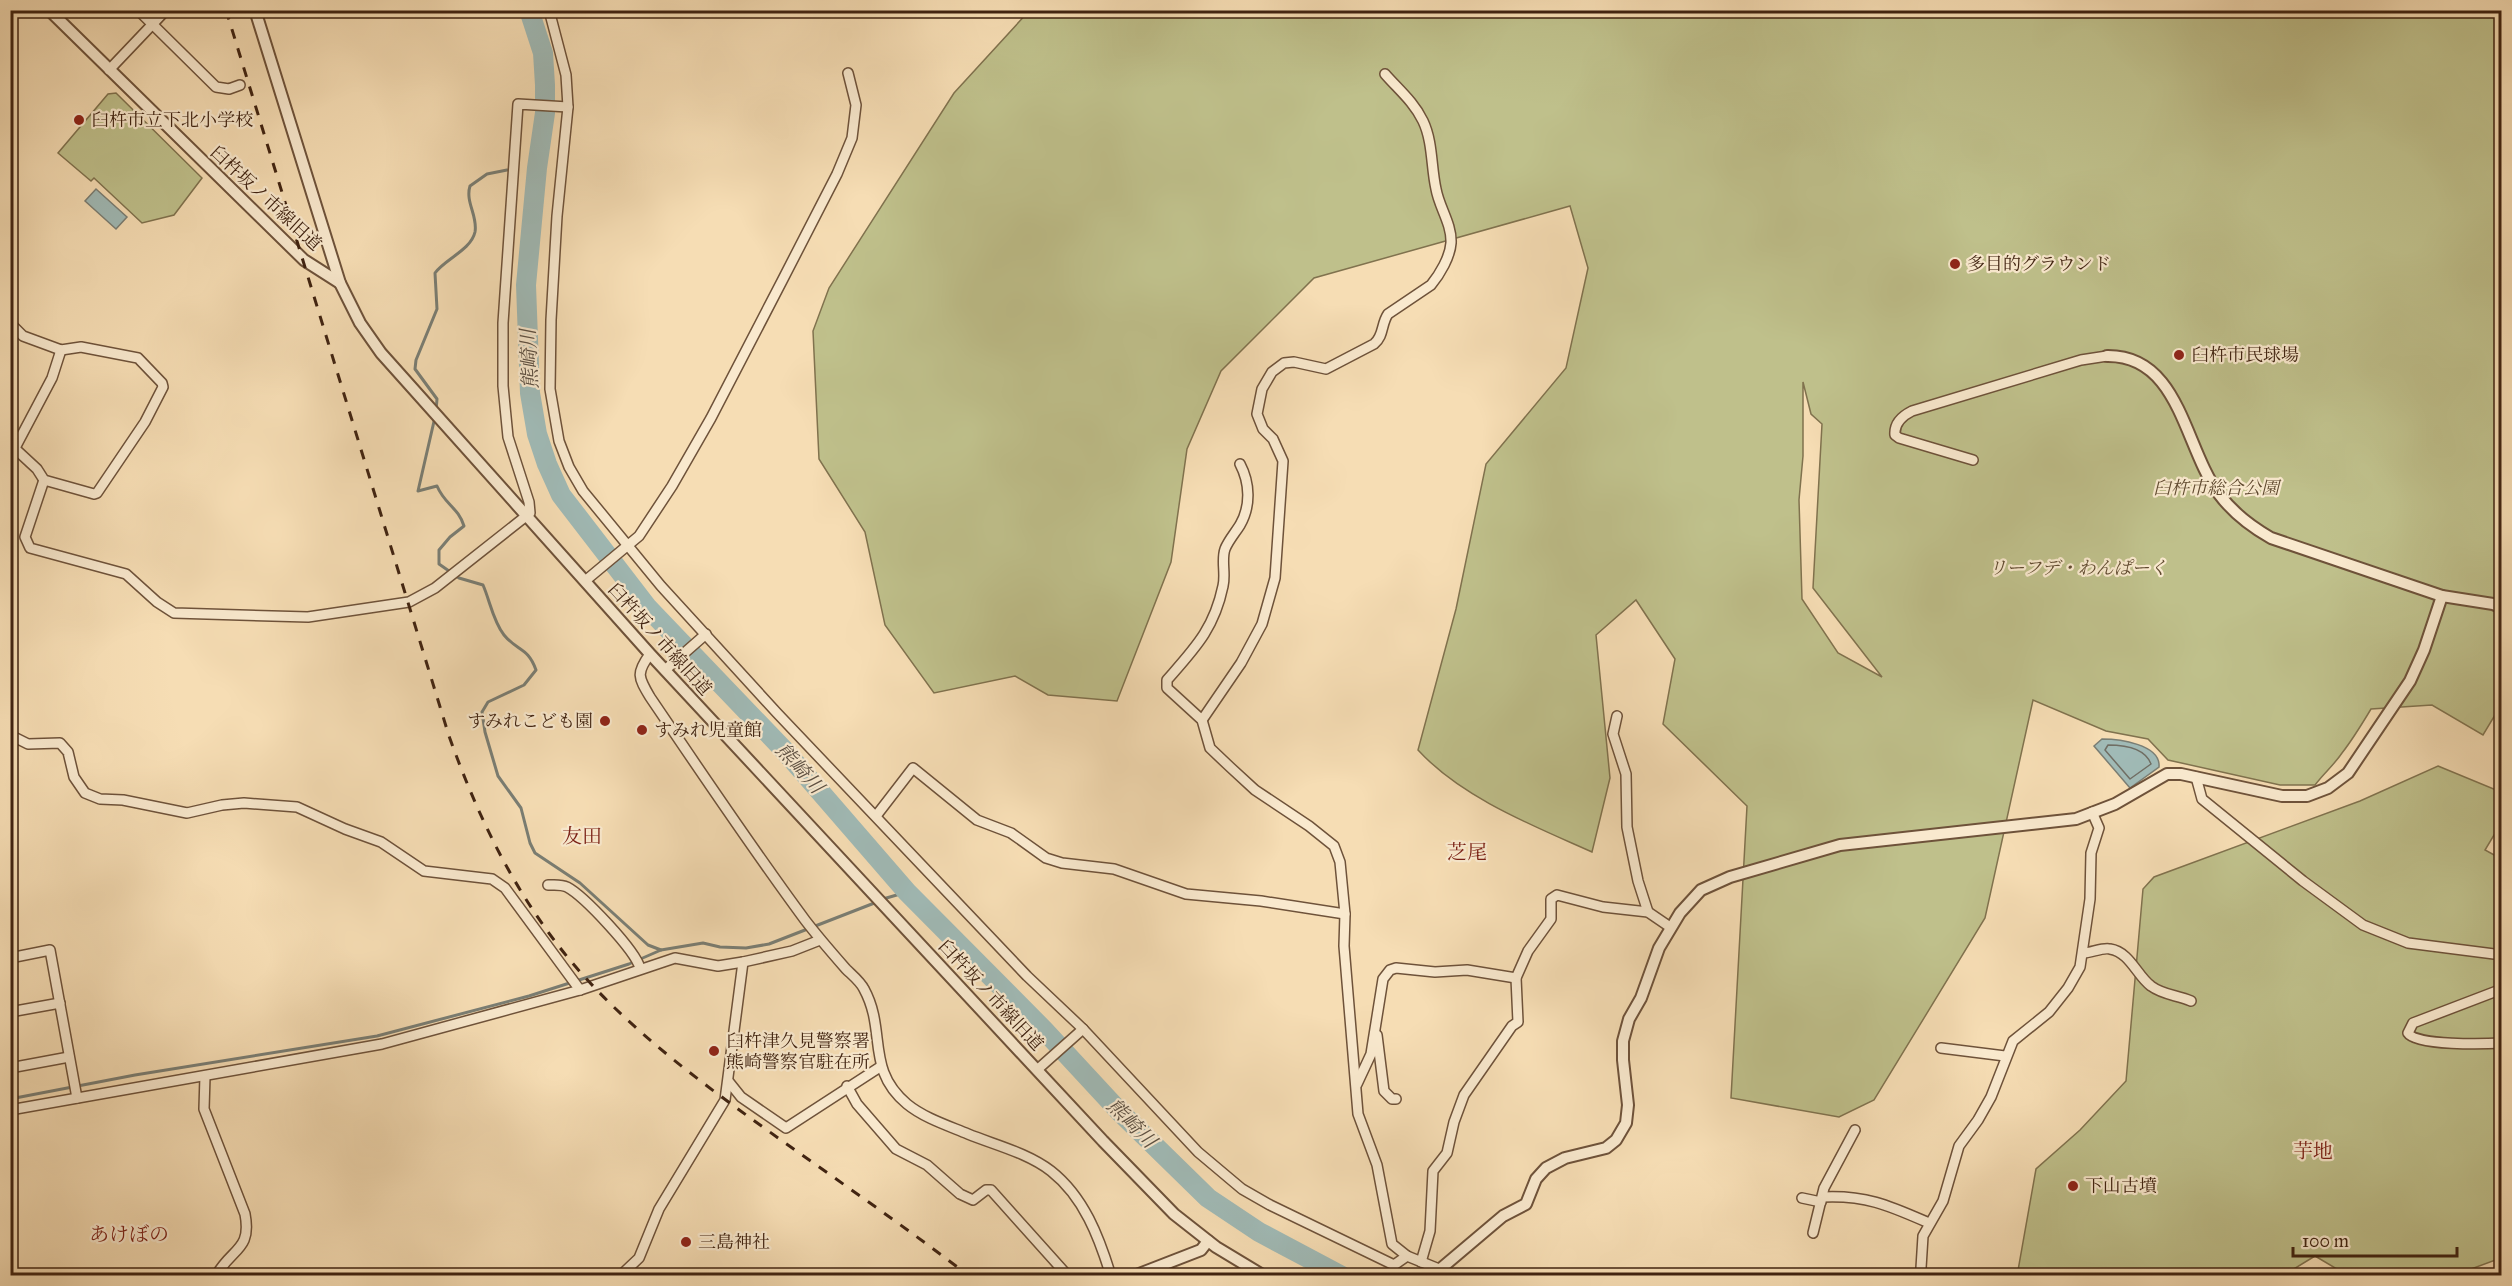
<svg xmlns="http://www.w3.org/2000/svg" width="2512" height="1286" font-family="'IM FELL Great Primer','Noto Serif JP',serif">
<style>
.green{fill:#bfc08b;stroke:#80724e;stroke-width:1.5;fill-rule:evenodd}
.water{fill:#a0bab6;stroke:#7a7e74;stroke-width:1.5}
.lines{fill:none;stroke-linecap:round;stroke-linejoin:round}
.shore{stroke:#706e64;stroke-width:1.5}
.stream{stroke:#7a7e74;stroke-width:3}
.river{stroke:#a0bab6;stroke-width:20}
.minor-casing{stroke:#6e523a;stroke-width:12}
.tertiary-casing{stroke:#6e523a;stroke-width:14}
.minor{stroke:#f9e9ce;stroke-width:9}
.tertiary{stroke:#f9e9ce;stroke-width:10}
.rail{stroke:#402311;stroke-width:3;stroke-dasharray:10 10;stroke-linecap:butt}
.poi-dot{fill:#8f2418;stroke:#f9e9ce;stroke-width:2}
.labels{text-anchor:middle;stroke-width:4.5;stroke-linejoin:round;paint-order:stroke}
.poi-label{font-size:18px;fill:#402311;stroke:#f9e9ce;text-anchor:start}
.street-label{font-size:18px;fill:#402311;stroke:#f9e9ce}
.park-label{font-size:18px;font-style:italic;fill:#604a30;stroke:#f9e9ce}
.water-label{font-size:20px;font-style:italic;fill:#5d5043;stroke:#f9e9ce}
.neighbourhood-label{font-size:20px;fill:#7a1f14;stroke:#f9e9ce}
</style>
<rect width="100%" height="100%" fill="#f6ddb4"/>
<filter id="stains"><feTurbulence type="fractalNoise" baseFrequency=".00333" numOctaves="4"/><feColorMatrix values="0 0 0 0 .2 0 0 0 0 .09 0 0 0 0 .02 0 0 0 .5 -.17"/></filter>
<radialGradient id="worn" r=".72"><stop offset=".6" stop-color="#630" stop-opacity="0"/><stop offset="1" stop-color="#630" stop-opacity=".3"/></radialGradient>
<!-- green -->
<g class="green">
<path d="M1029,11H2501V705L2483,735L2432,705L2371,709C2362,724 2353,739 2342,753C2334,765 2324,773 2315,785H2280L2168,760L2148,739L2106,731L2033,700L1985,918L1874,1100L1839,1117L1731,1098L1747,806L1663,724L1675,659L1636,600L1596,635L1610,778L1592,852C1534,826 1462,798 1418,750L1456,609L1486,464L1566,368L1588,268L1570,206L1314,278L1221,371L1187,449L1171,562L1117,701L1048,695L1015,676L934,693L885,625L865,532L819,459L813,331L829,288L954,93ZM1803,382L1811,414L1822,424L1813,588L1882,677L1838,653L1802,599L1799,500L1803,456Z"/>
<path d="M116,93L202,178L174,215L142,223L94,178L91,181L58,153L108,94Z"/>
<path d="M2438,766L2501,792V832L2497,830L2485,850L2496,856L2495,860L2502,864L2501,1258L2452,1276L2347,1275L2315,1256L2284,1275L2017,1276L2036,1169L2080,1130L2126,1081L2143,889L2154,877L2360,801Z"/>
</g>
<!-- water -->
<g class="water">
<path d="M96,189L127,217L116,229L85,201Z"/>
<path d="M2102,739C2118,739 2161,744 2159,767L2130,788L2094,746Z"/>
</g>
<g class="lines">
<!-- shore -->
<path class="shore" d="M2108,745C2123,745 2145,748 2151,764L2130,779L2105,750Z"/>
<!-- stream -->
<g class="stream">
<path d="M436,411L437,399L415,369L416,360L437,309L435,273C445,259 471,250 475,232C478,216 465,202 470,186L487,174L507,170"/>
<path d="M435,417L418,491L437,486C445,505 458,507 464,526L450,537L439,550V564L459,578L483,585C490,601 493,621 504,635C517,651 528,647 536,670L524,685L488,702L482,712L485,732L498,776L521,808L530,843L535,853L580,883L648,945L661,950"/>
<path d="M883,899L907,892"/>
<path d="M10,1099L135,1075L377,1036L529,996L629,964L661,950L703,943L720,947L746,948L769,944L877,902"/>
</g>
<!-- river -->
<path class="river" d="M529,10L543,53L545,85V113L537,168L526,285L530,393L537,434L547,464L561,495L648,608L784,750L907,892L1044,1030L1119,1111L1208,1198L1259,1232L1342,1276"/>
<defs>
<g id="minor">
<path d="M138,10L216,87L229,89L240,85"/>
<path d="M549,10L566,75L568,107L557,216L551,320L550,389L559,441L569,467L583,491L661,586L777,713L1027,976L1083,1029L1198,1152L1242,1189L1270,1205L1394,1265L1407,1256"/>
<path d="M109,70L166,10"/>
<path d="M10,323L23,336L61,350L81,347L138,358L162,383L163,387L145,422L97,493L94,494L44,480L37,469L10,444"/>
<path d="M15,448L52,378L61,350"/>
<path d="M1973,460L1899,438L1895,435C1894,423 1902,416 1912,411L2081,360L2107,356"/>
<path d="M1240,464C1250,483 1251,506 1240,525C1235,533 1228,541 1225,549C1221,560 1226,574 1223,586C1214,629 1195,648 1167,680V688L1202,720L1210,748L1230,767L1255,790L1309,826L1334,846L1340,862L1345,914L1344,946L1358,1114L1377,1165L1392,1244L1407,1256L1439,1269L1446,1276"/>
<path d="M44,480L25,537L30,548L126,574L157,602L174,613L308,617L409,602L435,588L530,513L529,502L508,437L503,386V323L518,104L568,107"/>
<path d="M585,581L639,536L672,486L711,418L782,281L837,174L852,138L856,105L848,73"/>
<path d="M650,654C636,673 638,677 650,697C701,772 751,847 805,920C818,937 832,953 846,969C852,975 860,981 864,989C887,1031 865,1069 907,1104C924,1118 949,1126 968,1134C995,1145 1028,1153 1051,1171C1084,1197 1099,1237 1111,1276"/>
<path d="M665,670L706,634"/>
<path d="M1617,716L1613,734L1626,774L1627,827L1638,881L1648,912"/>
<path d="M1202,720L1241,663L1262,624L1275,578L1283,461L1273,439L1263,429L1257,414L1262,389L1272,372L1284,363L1294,362L1326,369L1374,344C1384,336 1381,324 1388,314L1431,285C1440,274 1450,257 1451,243C1452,224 1439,207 1436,189C1431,167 1433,142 1423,121C1414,102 1398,89 1385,74"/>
<path d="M10,735L28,744L60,743L68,752L74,777L85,793L100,799L123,800L187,813L222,805L244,803L297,807L345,829L381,842L424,871L492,879L505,888L580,990"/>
<path d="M2196,777L2202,799L2303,881L2363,925L2408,943L2502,955"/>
<path d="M876,816L913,768L977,820L1011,833L1046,858L1062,863L1114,869L1186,894L1261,901L1345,914"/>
<path d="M548,885C554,885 561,884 567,887C584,896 635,950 640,968"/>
<path d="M2083,953C2091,953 2103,947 2110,949C2130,952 2137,976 2151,986C2163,995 2177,995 2191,1001"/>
<path d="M10,958L50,950L77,1098"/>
<path d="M2502,989L2413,1023L2408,1033C2416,1046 2485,1044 2502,1043"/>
<path d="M10,1012L60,1003"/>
<path d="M1377,1035L1384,1091L1392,1099H1396"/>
<path d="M1941,1048L2005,1056"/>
<path d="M10,1068L69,1057"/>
<path d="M1038,1069L1083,1029"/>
<path d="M205,1076L204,1109L245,1214C252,1251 231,1248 216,1276"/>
<path d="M729,1082L741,1097L786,1128L880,1067"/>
<path d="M1357,1084L1371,1054L1383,979L1390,970L1396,968L1435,972L1467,970L1516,978"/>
<path d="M847,1086L857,1104L896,1149L927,1165L960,1194L973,1200L986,1190H991L1068,1276"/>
<path d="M10,1110L382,1044L580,990L675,958L718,966L743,962L792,951L820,940"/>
<path d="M1823,1197C1867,1195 1890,1206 1929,1223"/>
<path d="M1802,1198L1821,1202"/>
<path d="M1813,1233L1824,1188L1855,1130"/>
<path d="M1421,1262L1430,1231L1433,1171L1447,1153L1454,1122L1464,1095L1512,1026L1518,1022L1516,978L1528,951L1551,919V899L1557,895L1603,907L1648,912L1670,927"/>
<path d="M620,1276L639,1258L659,1209L725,1100L743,962"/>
<path d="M1923,1276L1921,1268L1923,1236L1943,1201L1959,1146L1978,1120L1991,1097L2013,1041L2049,1012L2068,988L2080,967L2090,899L2091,853L2099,828L2092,812"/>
</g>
<g id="tertiary">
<path d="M49,10L304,260L340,283"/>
<path d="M255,10L340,283L360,323L381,353L650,654L1103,1141L1174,1214L1216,1247L1264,1276"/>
<path d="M2107,356C2180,355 2184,447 2219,494C2233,513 2250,526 2271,538L2442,596L2493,604L2502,608"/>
<path d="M1134,1276L1201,1250L1208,1241"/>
<path d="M1432,1276L1503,1216L1526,1204L1536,1179L1546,1168L1565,1158L1606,1148L1616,1140L1626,1123L1628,1105L1623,1060V1041L1629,1019L1641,998L1659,948L1680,913L1701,890L1730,877L1840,845L2076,819L2115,804L2167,774H2181L2282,796H2307L2328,788L2348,773L2410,681L2424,650L2442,596"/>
</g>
</defs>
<!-- minor casing -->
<use href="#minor" class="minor-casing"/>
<!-- tertiary casing -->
<use href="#tertiary" class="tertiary-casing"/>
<!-- minor -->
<use href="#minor" class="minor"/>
<!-- tertiary -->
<use href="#tertiary" class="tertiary"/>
<!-- rail -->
<path class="rail" d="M226,10L449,736C478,817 514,892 569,959C625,1026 696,1079 767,1130C834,1178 903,1225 969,1276"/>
</g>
<!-- markers -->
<g class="poi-dot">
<circle cx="79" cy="120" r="6"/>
<circle cx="1955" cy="264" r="6"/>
<circle cx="2179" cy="355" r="6"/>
<circle cx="605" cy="721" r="6"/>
<circle cx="642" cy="730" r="6"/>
<circle cx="714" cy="1051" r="6"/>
<circle cx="2073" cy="1186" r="6"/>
<circle cx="686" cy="1242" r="6"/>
</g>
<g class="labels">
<!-- poi labels -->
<g class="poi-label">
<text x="91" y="126">臼杵市立下北小学校</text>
<text x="1967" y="270">多目的グラウンド</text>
<text x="2191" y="361">臼杵市民球場</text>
<text x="593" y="727" text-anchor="end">すみれこども園</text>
<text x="654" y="736">すみれ児童館</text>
<text x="726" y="1047">臼杵津久見警察署<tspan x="726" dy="21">熊崎警察官駐在所</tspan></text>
<text x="2085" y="1192">下山古墳</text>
<text x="698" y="1248">三島神社</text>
</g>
<!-- street labels -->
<g class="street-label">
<text transform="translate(266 198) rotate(43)" y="6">臼杵坂ノ市線旧道</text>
<text transform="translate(660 639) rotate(48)" y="6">臼杵坂ノ市線旧道</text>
<text transform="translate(991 995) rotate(47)" y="6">臼杵坂ノ市線旧道</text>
</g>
<!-- park labels -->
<g class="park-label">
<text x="2216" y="494">臼杵市総合公園</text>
<text x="2078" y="574">リーフデ・わんぱーく</text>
</g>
<!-- water labels -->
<g class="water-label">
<text transform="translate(529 359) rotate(-93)" y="7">熊崎川</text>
<text transform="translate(800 768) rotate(48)" y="7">熊崎川</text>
<text transform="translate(1132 1123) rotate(45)" y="7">熊崎川</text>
</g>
<!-- neighbourhood labels -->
<g class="neighbourhood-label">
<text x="582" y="843">友田</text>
<text x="1467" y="859">芝尾</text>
<text x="2313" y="1158">芋地</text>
<text x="129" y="1241">あけぼの</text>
</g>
</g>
<!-- margin -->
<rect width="2512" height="1286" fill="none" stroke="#f6ddb4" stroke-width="36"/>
<rect x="12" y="12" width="2488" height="1262" fill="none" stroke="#402311" stroke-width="3"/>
<rect x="18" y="18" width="2476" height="1250" fill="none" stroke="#402311" stroke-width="1.5"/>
<!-- scale -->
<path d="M2293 1247v9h164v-9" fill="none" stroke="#402311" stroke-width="3"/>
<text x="2302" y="1247" font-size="18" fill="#402311" stroke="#f9e9ce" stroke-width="4.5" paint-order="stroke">100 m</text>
<rect width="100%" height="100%" filter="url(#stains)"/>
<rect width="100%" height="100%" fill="url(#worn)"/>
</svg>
